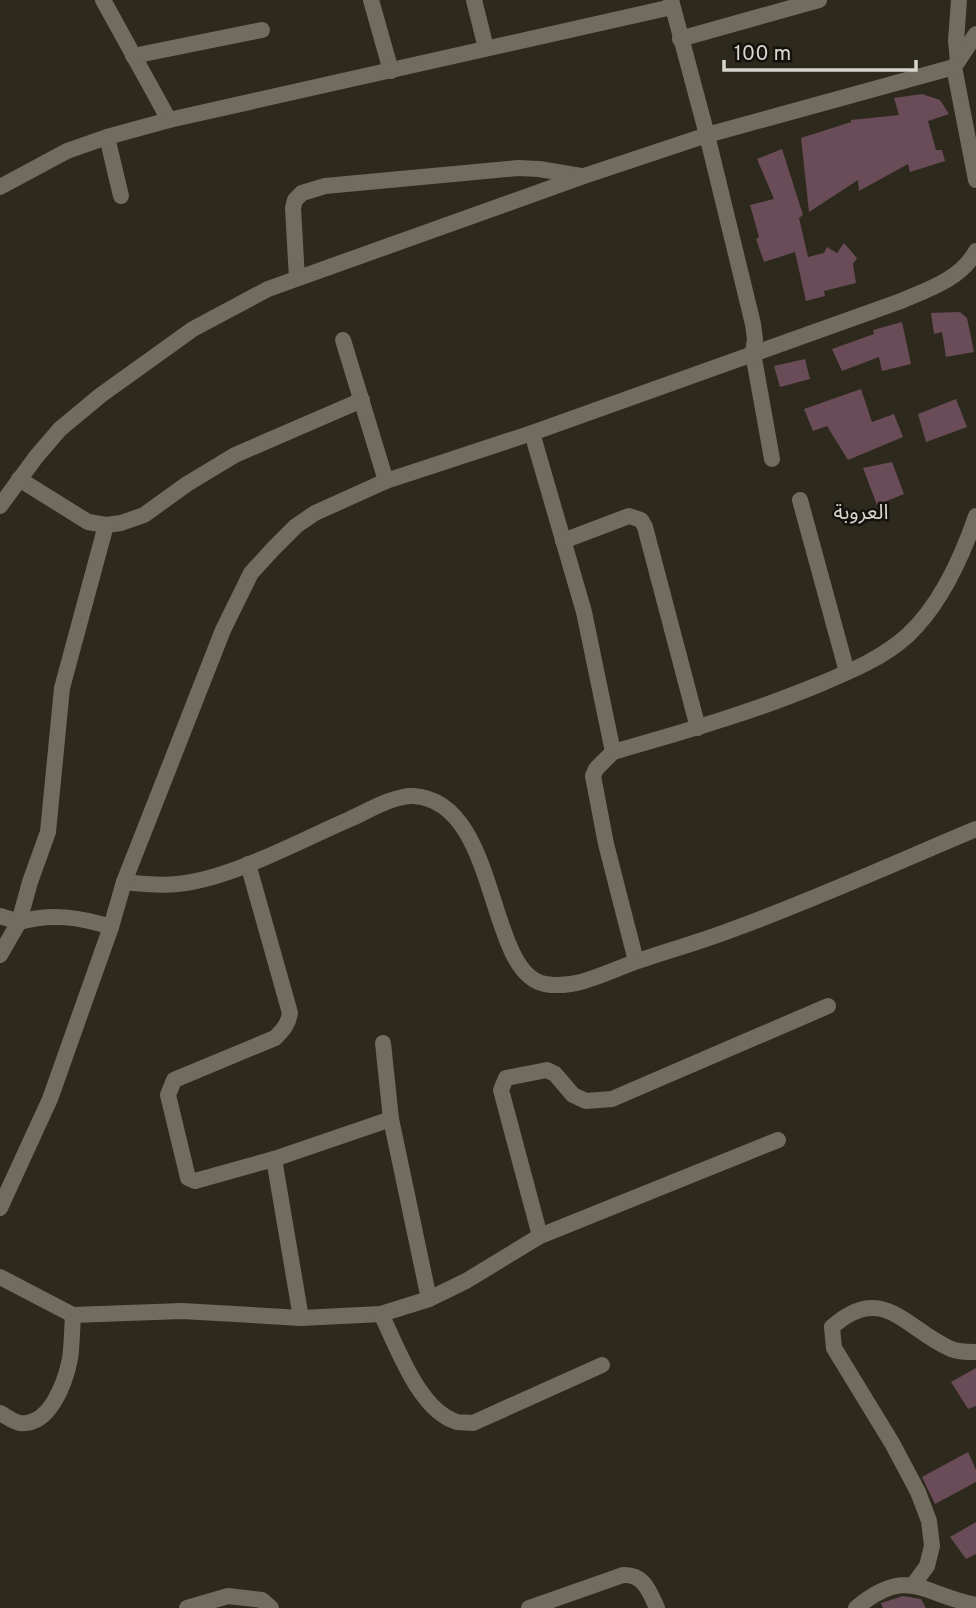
<svg xmlns="http://www.w3.org/2000/svg" width="976" height="1608" font-family="Overpass,'Noto Sans Arabic',sans-serif">
<style>
.building{fill:#694c57}
.lines{fill:none;stroke-linecap:round;stroke-linejoin:round}
.minor{stroke:#716c5e;stroke-width:16}
.labels{text-anchor:middle;stroke-width:5;stroke-linejoin:round;paint-order:stroke}
.neighbourhood-label{font-size:21px;fill:#d7d5cd;stroke:#14120d}
</style>
<rect width="100%" height="100%" fill="#2e291d"/>
<!-- building -->
<g class="building">
<path d="M922,94L940,100L949,114L928,121L936,150H942L945,161L910,172L908,164L859,191L858,180L809,212L801,138L851,122V120L899,115L894,98Z"/>
<path d="M782,149L803,215L799,218L808,257L824,253L827,247L837,253L844,243L857,258L853,264L856,283L824,291L825,296L806,301L795,252L764,262L756,239L759,237L750,205L774,199L757,159Z"/>
<path d="M960,312L967,318L974,352L946,357L942,332L934,334L931,313Z"/>
<path d="M902,322L911,364L882,371L879,357L842,371L832,349L874,334L873,330Z"/>
<path d="M805,359L810,379L780,387L774,366Z"/>
<path d="M861,389L872,422L894,414L903,437L848,460L827,426L813,431L804,409Z"/>
<path d="M956,399L967,427L926,442L918,414Z"/>
<path d="M892,462L904,494L877,505L863,468Z"/>
<path d="M976,1368V1406L968,1409L951,1382Z"/>
<path d="M968,1452L976,1470V1482L935,1504L922,1477Z"/>
<path d="M976,1522V1554L966,1559L950,1537Z"/>
<path d="M903,1596L921,1599L926,1608H883L881,1603Z"/>
</g>
<g class="lines">
<!-- minor -->
<g class="minor">
<path d="M103,0L169,120"/>
<path d="M371,0L391,71"/>
<path d="M474,0L486,48"/>
<path d="M671,0L707,135L753,324L755,339L753,353L772,459"/>
<path d="M976,34L954,67L976,180"/>
<path d="M680,39L819,0"/>
<path d="M133,56L262,30"/>
<path d="M958,61L956,41L959,0"/>
<path d="M107,137L121,196"/>
<path d="M0,187L67,151L107,137L169,120L672,7"/>
<path d="M297,278L293,208L295,200L302,193L325,186L518,168L539,169L581,176"/>
<path d="M343,340L386,481"/>
<path d="M532,433L584,612L613,752L596,769L593,776L606,844L636,961"/>
<path d="M19,479L88,522L106,525L121,523L144,515L187,484L235,455L362,400"/>
<path d="M800,500L847,672"/>
<path d="M0,506L36,457L60,429L101,395L193,329L268,289L584,176L707,135L954,67"/>
<path d="M563,541L629,516L641,520L645,527L698,728"/>
<path d="M613,752C683,732 753,712 820,684C851,671 883,658 908,635C940,605 962,557 976,516"/>
<path d="M248,864L290,1013C288,1025 283,1030 275,1038L174,1080L168,1095L188,1178L195,1181L274,1159L391,1119"/>
<path d="M124,882C142,884 160,886 177,884C231,879 299,841 350,819C368,811 394,795 414,796C500,802 486,974 545,984C578,990 610,970 641,960C671,950 702,941 731,930C814,900 895,863 976,829"/>
<path d="M0,916L19,922L30,882L48,832L62,688L106,525"/>
<path d="M0,955L19,922C52,913 79,917 111,927"/>
<path d="M383,1043L391,1119L429,1299"/>
<path d="M274,1159L301,1318"/>
<path d="M0,1208L50,1099L111,927L124,882L223,630L251,573L273,549L296,526L315,513L386,481L532,433L901,301C929,289 961,279 976,251"/>
<path d="M540,1236L501,1090L506,1078L547,1070L555,1074L573,1095L586,1101L612,1099L828,1006"/>
<path d="M0,1277L73,1315L182,1311L301,1318L381,1314L429,1299L466,1281L540,1236L778,1140"/>
<path d="M381,1314C397,1346 419,1411 457,1422C462,1423 468,1422 473,1423L602,1365"/>
<path d="M0,1413C6,1416 13,1422 20,1423C50,1426 65,1383 70,1359C72,1345 72,1329 73,1315"/>
<path d="M913,1585L927,1566L932,1546L929,1521L918,1492L892,1443L834,1348L832,1327C882,1282 905,1328 949,1348C956,1352 967,1352 976,1352"/>
<path d="M187,1608L228,1596L262,1600L271,1608"/>
<path d="M529,1608L623,1575C644,1574 649,1591 657,1608"/>
<path d="M856,1608C908,1565 922,1594 976,1605"/>
</g>
</g>
<g class="labels">
<!-- neighbourhood labels -->
<g class="neighbourhood-label">
<text x="861" y="519">العروبة</text>
</g>
</g>
<!-- scale -->
<path d="M724 60v10h192v-10" fill="none" stroke="#d7d5cd" stroke-width="3.5"/>
<text x="734" y="60" font-size="21" fill="#d7d5cd" stroke="#14120d" stroke-width="5" paint-order="stroke">100 m</text>
</svg>
